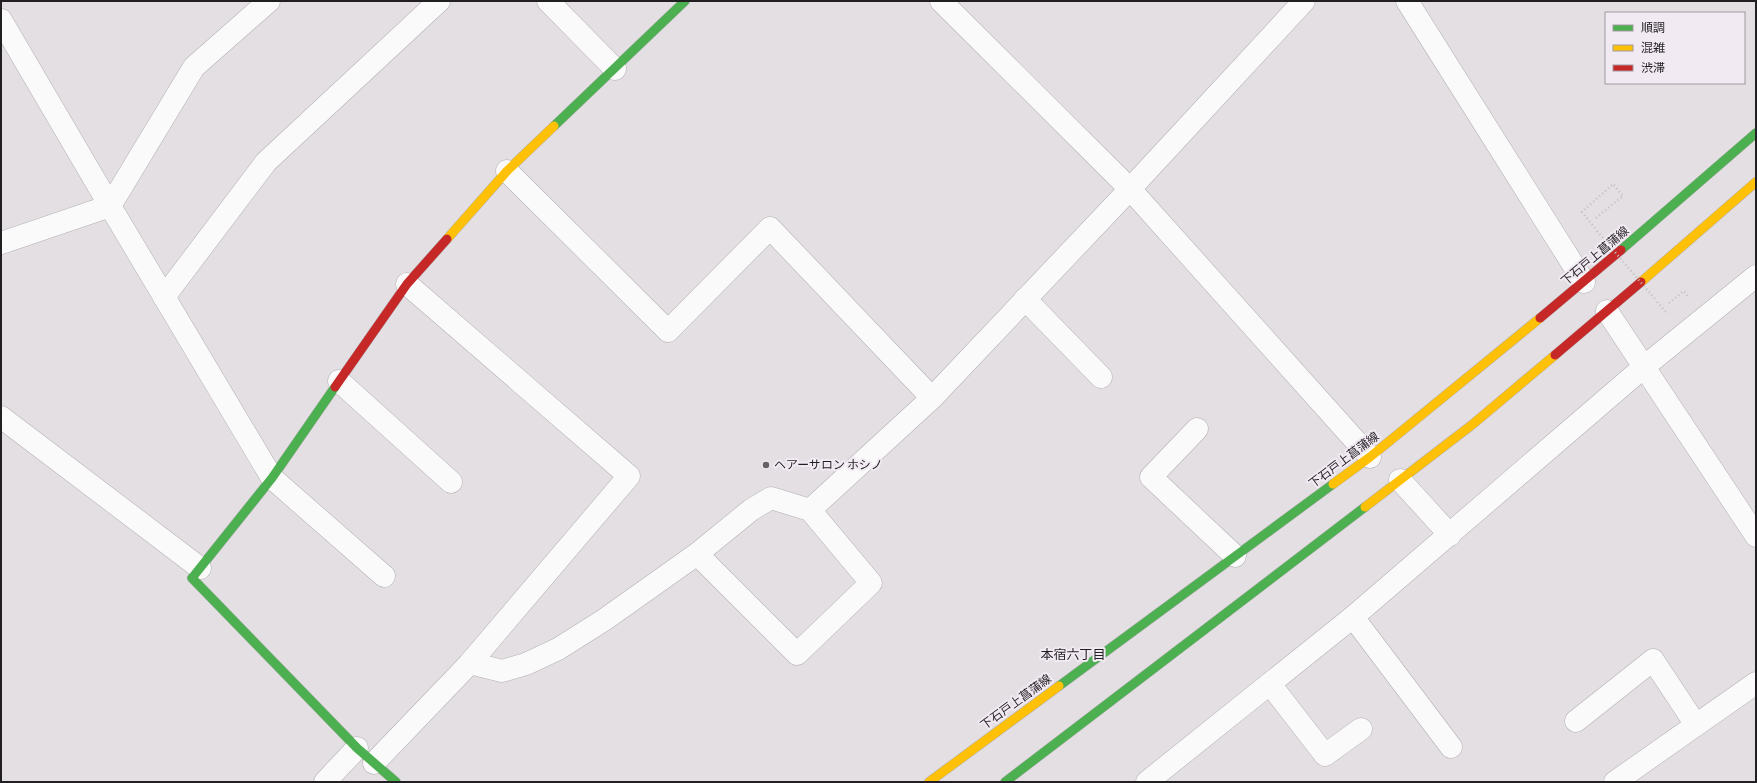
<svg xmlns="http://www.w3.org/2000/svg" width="1757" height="783" font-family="'Asap Condensed','Noto Sans JP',sans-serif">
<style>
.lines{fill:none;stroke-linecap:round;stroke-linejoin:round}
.street-casing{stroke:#b3b0b3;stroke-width:23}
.fast-casing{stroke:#b3b0b3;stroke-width:10}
.slow-casing{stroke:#b3b0b3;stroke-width:10}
.jam-casing{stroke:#b3b0b3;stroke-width:10}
.path{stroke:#c0c0c0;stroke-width:2.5;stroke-dasharray:1 3;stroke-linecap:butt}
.street{stroke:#fbfafb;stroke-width:22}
.fast{stroke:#4caf50;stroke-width:9}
.slow{stroke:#ffc107;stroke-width:9}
.jam{stroke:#c62828;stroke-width:9}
.path-bridge{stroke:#c0c0c0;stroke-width:2.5;stroke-dasharray:1 3;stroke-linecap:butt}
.poi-dot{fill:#666266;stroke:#f2eaf3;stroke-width:1.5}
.labels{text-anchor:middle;stroke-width:4;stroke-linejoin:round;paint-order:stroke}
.street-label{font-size:12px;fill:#221f22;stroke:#f2eaf3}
.poi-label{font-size:12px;fill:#221f22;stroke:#f2eaf3;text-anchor:start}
.neighbourhood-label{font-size:13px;fill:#221f22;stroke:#f2eaf3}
</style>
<rect width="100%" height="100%" fill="#e3dfe3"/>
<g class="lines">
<defs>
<g id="street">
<path d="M548,1L615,69"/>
<path d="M941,1L1130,189L1370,457"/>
<path d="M1407,1L1584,282"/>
<path d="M1,20L110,206L272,478L384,576"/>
<path d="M507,171L668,331L770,228L932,398"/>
<path d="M1,243L110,206L194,67L269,1"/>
<path d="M164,297L266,162L439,1"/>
<path d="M1025,299L1101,377"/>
<path d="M1607,311L1756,536"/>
<path d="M339,381L451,482"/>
<path d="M1,417L200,568"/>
<path d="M1197,429L1151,477L1235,556"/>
<path d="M1400,480L1450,535"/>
<path d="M810,510L932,398L1130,189L1304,1"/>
<path d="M1353,617L1451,747"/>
<path d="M470,663L502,671L526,664L558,649L604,620L697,554L751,510L771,498L810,510L871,583L797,654L697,554"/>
<path d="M1270,684L1325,755L1361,729"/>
<path d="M1576,721L1653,660L1696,725"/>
<path d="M374,763L470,663L629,476L407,284"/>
<path d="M325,782L357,748"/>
<path d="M1147,782L1353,617L1645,366L1756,276"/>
<path d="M1615,782L1756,683"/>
</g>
<g id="fast">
<path d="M554,126L685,1"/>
<path d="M1621,250L1756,133"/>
<path d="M335,387L272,478L192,578L357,748L396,782"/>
<path d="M1059,686L1333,484"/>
<path d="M1005,782L1365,507"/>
</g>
<g id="slow">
<path d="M447,239L507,171L554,126"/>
<path d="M1641,282L1756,182"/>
<path d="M1333,484L1370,457L1540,318"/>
<path d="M1365,507L1473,424L1555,355"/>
<path d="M929,782L1059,686"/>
</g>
<g id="jam">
<path d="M1540,318L1621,250"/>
<path d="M1555,355L1641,282"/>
<path d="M335,387L407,284L447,239"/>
</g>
</defs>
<!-- street casing -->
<use href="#street" class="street-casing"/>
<!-- fast casing -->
<use href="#fast" class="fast-casing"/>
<!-- slow casing -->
<use href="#slow" class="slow-casing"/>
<!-- jam casing -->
<use href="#jam" class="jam-casing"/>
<!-- path -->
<g class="path">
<path d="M1596,218L1623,196L1613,184L1582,212L1597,231"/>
<path d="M1657,302L1668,314"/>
<path d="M1669,303L1684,291L1689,297"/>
</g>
<!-- street -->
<use href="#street" class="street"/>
<!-- fast -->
<use href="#fast" class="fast"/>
<!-- slow -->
<use href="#slow" class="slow"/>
<!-- jam -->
<use href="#jam" class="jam"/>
<!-- path-bridge -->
<path class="path-bridge" d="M1597,231L1655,299"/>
</g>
<!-- markers -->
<circle class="poi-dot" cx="766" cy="465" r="4"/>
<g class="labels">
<!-- street labels -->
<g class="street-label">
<text transform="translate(1595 256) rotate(-40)" y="4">下石戸上菖蒲線</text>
<text transform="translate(1344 460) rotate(-37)" y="4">下石戸上菖蒲線</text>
<text transform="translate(1016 702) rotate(-36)" y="4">下石戸上菖蒲線</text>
</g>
<!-- poi labels -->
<g class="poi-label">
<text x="774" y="469">ヘアーサロン ホシノ</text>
</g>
<!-- neighbourhood labels -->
<g class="neighbourhood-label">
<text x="1073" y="659">本宿六丁目</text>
</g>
</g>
<!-- border -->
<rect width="1757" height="783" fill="none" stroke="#221f22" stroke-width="4"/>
<!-- legend -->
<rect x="1605" y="12" width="140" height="72" fill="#f2eaf3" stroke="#9f999f"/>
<rect x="1613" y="25" width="20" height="6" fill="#4caf50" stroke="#9f999f"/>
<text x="1641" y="32" font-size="12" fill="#221f22">順調</text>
<rect x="1613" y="45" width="20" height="6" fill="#ffc107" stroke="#9f999f"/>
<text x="1641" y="52" font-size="12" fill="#221f22">混雑</text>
<rect x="1613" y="65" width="20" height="6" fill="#c62828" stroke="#9f999f"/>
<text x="1641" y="72" font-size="12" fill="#221f22">渋滞</text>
</svg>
